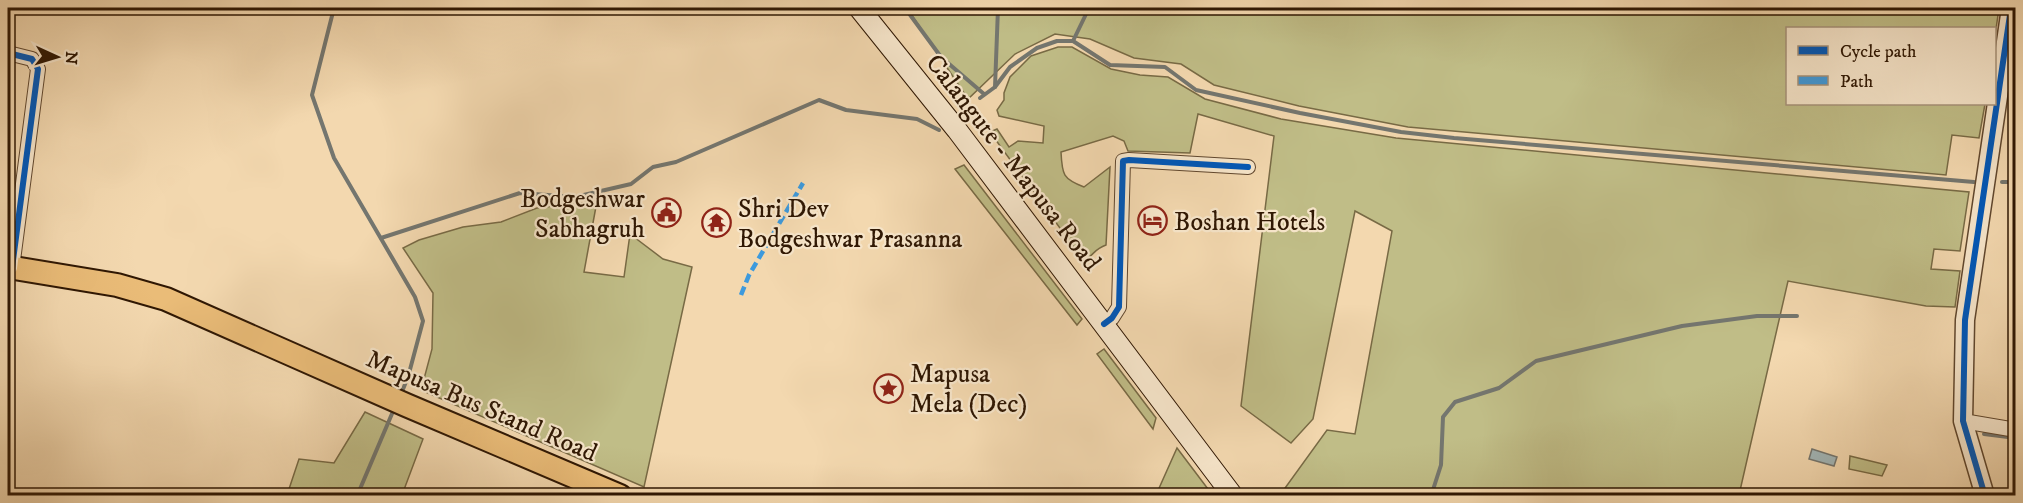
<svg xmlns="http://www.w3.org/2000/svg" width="2023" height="503" font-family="'IM FELL DW Pica',serif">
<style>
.green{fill:#c0bd87;stroke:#786a45;stroke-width:1.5}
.water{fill:#a2b6b7;stroke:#74766f;stroke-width:1.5}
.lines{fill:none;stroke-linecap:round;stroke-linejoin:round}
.stream{stroke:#74766f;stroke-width:4}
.minor-casing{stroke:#60472e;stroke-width:16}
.tertiary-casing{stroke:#60472e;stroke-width:21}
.secondary-casing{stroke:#2f1703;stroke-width:22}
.primary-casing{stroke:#2f1703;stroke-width:26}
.minor{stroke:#f7e6cb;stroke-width:14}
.tertiary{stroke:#f7e6cb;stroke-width:18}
.secondary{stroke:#f7e6cb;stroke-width:20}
.primary{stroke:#eabc78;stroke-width:22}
.quiet{stroke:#3d9add;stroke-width:4.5;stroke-dasharray:9 4.5;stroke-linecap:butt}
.cycleway-casing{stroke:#f7e6cb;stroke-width:10}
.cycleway{stroke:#0057b8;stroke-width:6}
.labels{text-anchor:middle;stroke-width:4.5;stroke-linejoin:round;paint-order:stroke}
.street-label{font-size:26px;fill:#2f1703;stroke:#f7e6cb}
.poi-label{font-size:26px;fill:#2f1703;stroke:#f7e6cb;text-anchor:start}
</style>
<rect width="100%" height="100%" fill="#f3d8af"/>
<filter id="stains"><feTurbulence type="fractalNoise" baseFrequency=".00333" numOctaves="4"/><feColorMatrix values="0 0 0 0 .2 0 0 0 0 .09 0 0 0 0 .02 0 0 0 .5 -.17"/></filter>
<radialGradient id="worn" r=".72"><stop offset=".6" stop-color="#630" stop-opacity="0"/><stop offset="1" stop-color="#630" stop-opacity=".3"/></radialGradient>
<!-- green -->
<g class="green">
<path d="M907,8H1999L1995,36L1994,28H1788V104H1985L1979,138L1952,135L1946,175L1408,127L1299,106L1214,85L1181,64L1134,58L1090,39L1055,34L1015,54L968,99Z"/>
<path d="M1058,47H1072L1111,69L1140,75L1168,77L1205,99L1281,119L1396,138L1969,192L1960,251L1934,249L1931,269L1960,271L1955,307L1926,306L1788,281L1739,495H1280L1327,430L1355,434L1392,231L1355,211L1313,419L1291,443L1241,406L1274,136L1198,114L1190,153L1128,151L1124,141L1113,136L1061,152C1062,175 1063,179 1084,187L1110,167L1106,245C1094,249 1094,255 1084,261L990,132L997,129L1009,147L1018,141L1043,143L1044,126L999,116L997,110L1004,100V93L1010,77L1031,56Z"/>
<path d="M964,165L1082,319L1077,325L955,169Z"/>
<path d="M597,201L584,272L624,277L630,234L663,259L692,267L644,487L421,390L432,349L433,293L403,248L419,240L463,227L501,222L537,208Z"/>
<path d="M1104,349L1156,418L1153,429L1097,354Z"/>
<path d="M365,412L423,439L402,495H287L299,459L334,463Z"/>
<path d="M1177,448L1211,493L1213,495H1156Z"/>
<path d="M1850,456L1887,465L1882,476L1849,469Z"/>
</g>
<!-- water -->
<path class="water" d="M1812,449L1837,457L1834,466L1809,459Z"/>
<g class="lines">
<!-- stream -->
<g class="stream">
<path d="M334,8L312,95L334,158L415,297L423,321L408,377L401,394"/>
<path d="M905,8L941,57L984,94"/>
<path d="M1073,41L1089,8"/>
<path d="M995,87L998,8"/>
<path d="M980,98L995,87L1010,67L1037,48L1057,41H1073L1110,65L1165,67L1196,90L1300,113L1401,132L1454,138L1974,182"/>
<path d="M2002,182H2016"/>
<path d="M381,238L520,193L575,197L631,184L653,167L676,162L819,100L846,110L917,119L939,130"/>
<path d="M1984,434L2016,438"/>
<path d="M357,496L394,409"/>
<path d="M1431,496L1441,465L1443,417L1455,402L1499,388L1536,361L1682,326L1757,316H1797"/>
</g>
<defs>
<g id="minor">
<path d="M8,53L32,59L38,69L12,268"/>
<path d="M1104,324L1112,318L1119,307L1123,161L1129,160L1248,167"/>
<path d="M1963,421L2016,430"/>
</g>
<path id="tertiary" d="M1985,496L1963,421L1965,320L2011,8"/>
<path id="secondary" d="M859,8L957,130L1233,496"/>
<path id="primary" d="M8,267L117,285L166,299L406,405L620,496"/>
</defs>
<!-- minor casing -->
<use href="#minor" class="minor-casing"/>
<!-- tertiary casing -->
<use href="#tertiary" class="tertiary-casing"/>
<!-- secondary casing -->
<use href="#secondary" class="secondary-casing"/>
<!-- primary casing -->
<use href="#primary" class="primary-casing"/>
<!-- minor -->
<use href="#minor" class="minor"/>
<!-- tertiary -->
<use href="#tertiary" class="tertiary"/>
<!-- secondary -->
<use href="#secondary" class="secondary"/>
<!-- primary -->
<use href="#primary" class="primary"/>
<!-- quiet -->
<path class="quiet" d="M741,295L749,275L803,183"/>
<defs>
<g id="cycleway">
<path d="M8,53L32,59L38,69L12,268"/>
<path d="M1104,324L1112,318L1119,307L1123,161L1129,160L1248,167"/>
<path d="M1985,496L1963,421L1965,320L2011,8"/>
</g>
</defs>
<!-- cycleway casing -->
<use href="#cycleway" class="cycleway-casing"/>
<!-- cycleway -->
<use href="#cycleway" class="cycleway"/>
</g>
<!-- icons -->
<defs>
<symbol id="civic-ring" viewBox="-11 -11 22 22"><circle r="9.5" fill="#f7e6cb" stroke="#8f2418" stroke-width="1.5"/><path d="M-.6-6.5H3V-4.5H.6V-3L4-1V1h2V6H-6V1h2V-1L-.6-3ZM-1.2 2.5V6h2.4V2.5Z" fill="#8f2418"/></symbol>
<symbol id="hotel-ring" viewBox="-11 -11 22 22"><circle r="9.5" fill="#f7e6cb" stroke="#8f2418" stroke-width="1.5"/><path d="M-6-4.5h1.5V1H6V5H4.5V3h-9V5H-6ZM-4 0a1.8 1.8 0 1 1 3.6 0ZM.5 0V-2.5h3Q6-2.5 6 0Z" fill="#8f2418"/></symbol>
<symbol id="temple-ring" viewBox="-11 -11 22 22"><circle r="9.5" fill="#f7e6cb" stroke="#8f2418" stroke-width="1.5"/><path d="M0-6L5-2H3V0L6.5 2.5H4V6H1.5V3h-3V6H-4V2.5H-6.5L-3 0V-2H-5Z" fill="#8f2418"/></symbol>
<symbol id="sight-ring" viewBox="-11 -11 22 22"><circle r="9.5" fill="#f7e6cb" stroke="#8f2418" stroke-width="1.5"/><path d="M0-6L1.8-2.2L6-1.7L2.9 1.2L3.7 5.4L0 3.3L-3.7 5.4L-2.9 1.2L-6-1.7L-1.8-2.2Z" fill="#8f2418"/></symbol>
</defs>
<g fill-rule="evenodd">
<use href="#civic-ring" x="650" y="196" width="33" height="33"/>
<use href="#hotel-ring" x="1136" y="204" width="33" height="33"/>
<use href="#temple-ring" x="700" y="206" width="33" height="33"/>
<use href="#sight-ring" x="872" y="372" width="33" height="33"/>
</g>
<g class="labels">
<!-- street labels -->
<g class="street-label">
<text transform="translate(1014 162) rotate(52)" y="9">Calangute - Mapusa Road</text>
<text transform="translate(482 405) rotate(23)" y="9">Mapusa Bus Stand Road</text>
</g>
<!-- poi labels -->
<g class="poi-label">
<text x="645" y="207" text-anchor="end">Bodgeshwar<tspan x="645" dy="30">Sabhagruh</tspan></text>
<text x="738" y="217">Shri Dev<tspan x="738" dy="30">Bodgeshwar Prasanna</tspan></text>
<text x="1174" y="230">Boshan Hotels</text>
<text x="910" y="382">Mapusa<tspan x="910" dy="30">Mela (Dec)</tspan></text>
</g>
</g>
<!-- margin -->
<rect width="2023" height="503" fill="none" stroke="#f3d8af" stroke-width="30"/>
<rect x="9" y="9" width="2005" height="485" fill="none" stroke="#2f1703" stroke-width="3"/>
<rect x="15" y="15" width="1993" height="473" fill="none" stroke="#2f1703" stroke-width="1.5"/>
<!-- legend -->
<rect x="1786" y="27" width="210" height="78" fill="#f7e6cb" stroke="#a7937b" stroke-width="1.5"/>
<rect x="1798" y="46" width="30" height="9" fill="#0057b8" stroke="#a7937b" stroke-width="1.5"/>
<text x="1840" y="57" font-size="18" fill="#2f1703">Cycle path</text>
<rect x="1798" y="76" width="30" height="9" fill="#3d9add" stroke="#a7937b" stroke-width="1.5"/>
<text x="1840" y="87" font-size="18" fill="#2f1703">Path</text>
<!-- north arrow -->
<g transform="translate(57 57) rotate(94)" stroke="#f7e6cb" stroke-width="4.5" paint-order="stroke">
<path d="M0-4.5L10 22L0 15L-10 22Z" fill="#2f1703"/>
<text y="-9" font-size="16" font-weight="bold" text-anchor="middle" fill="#2f1703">N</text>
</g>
<rect width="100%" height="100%" filter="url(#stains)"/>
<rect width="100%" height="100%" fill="url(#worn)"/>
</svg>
